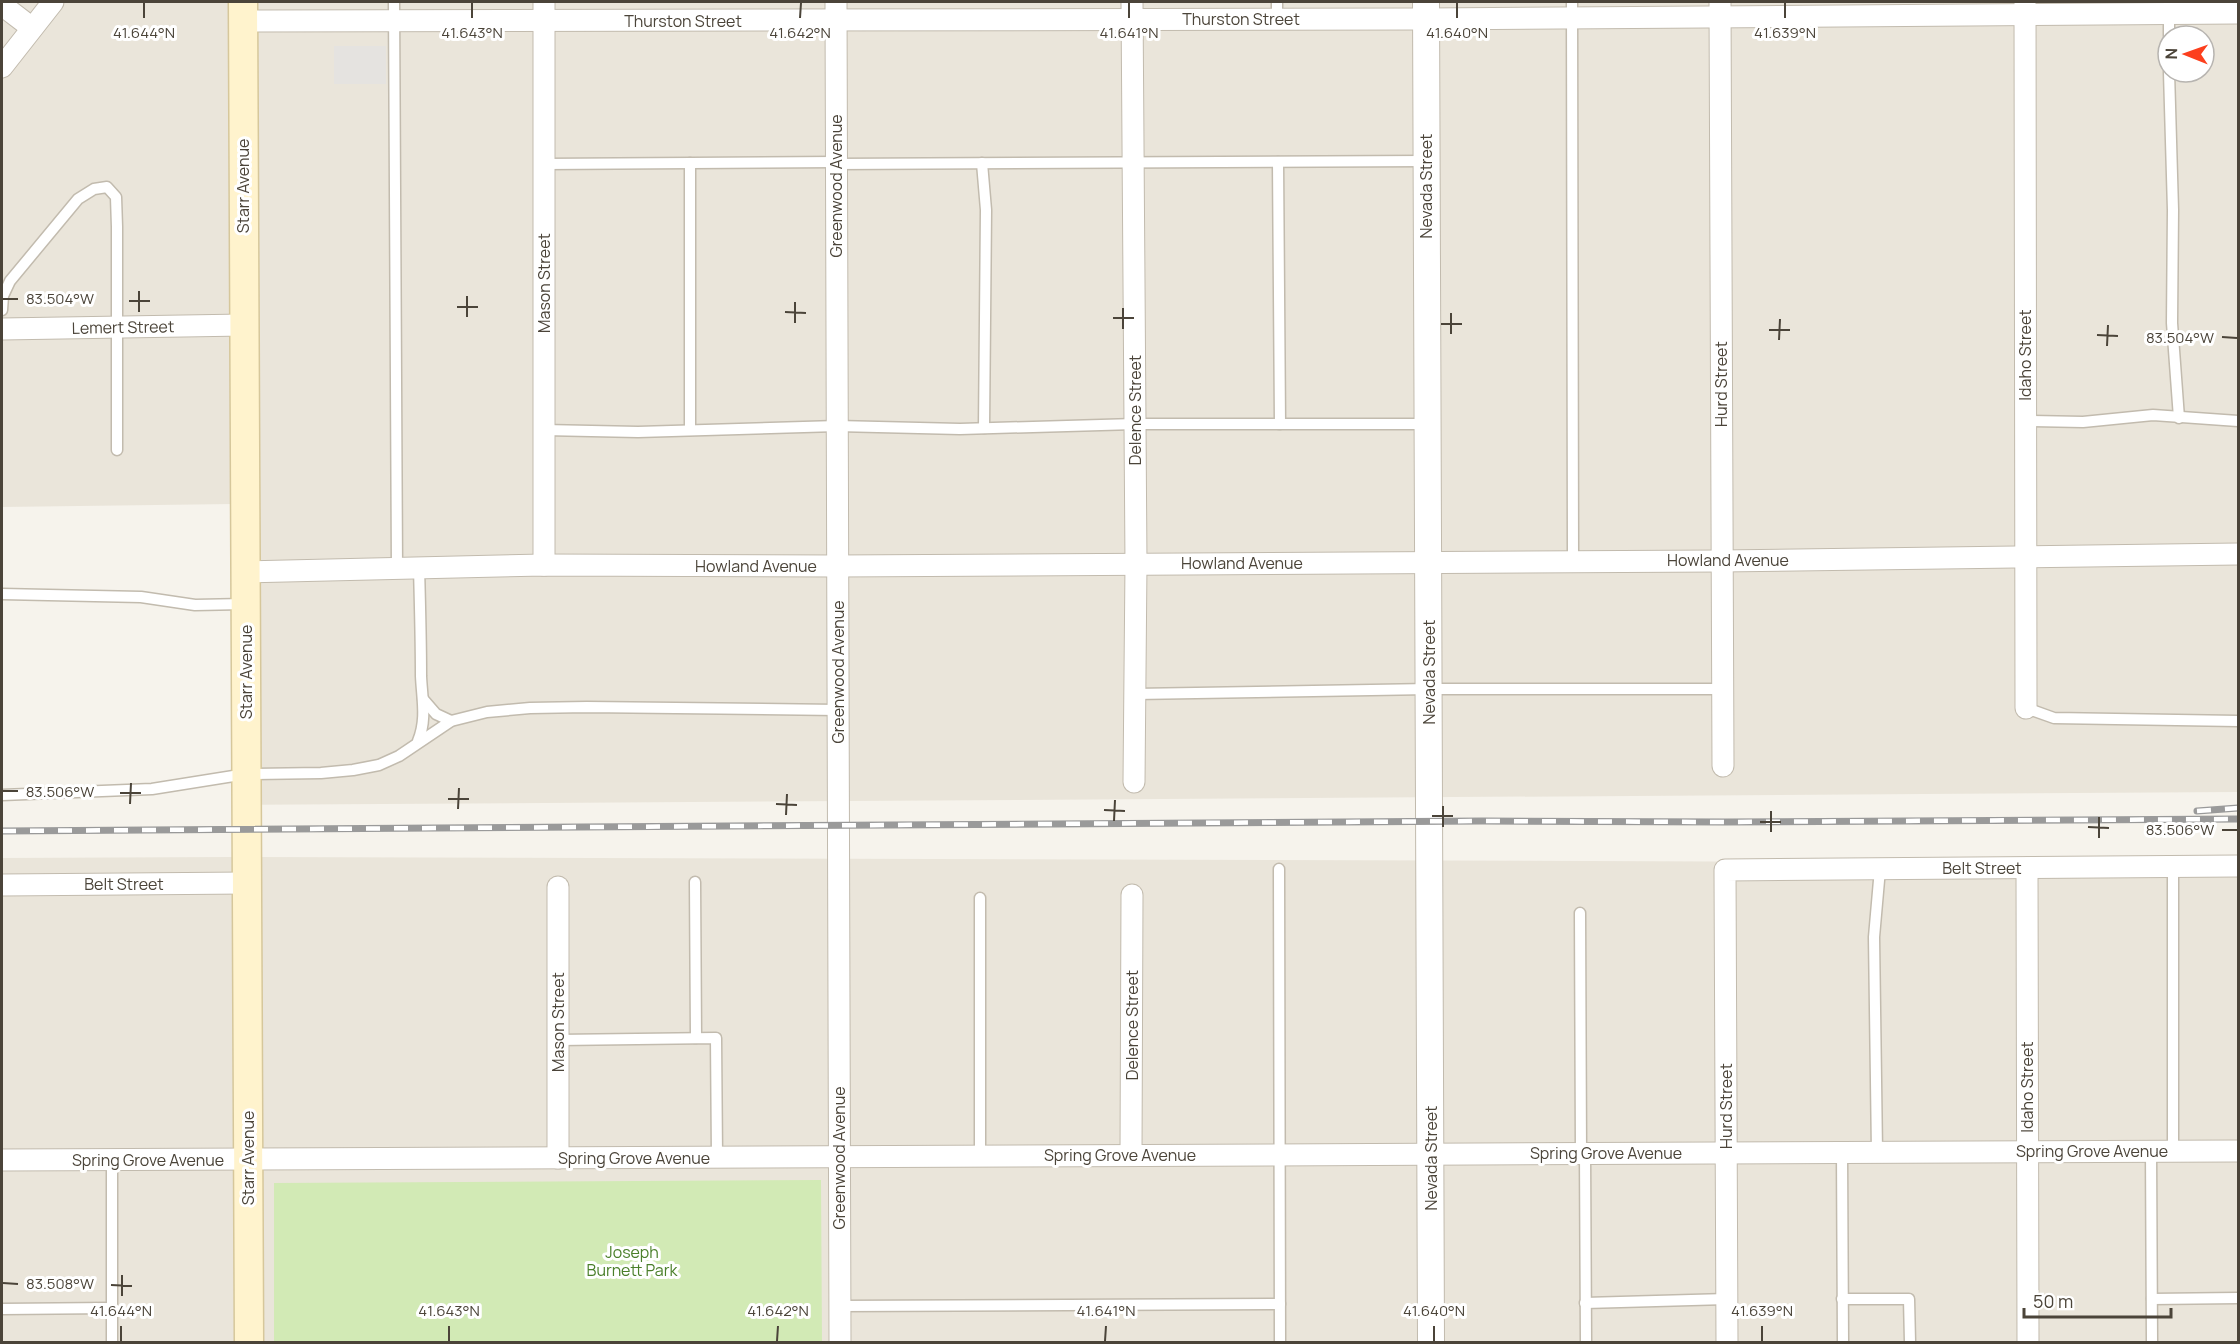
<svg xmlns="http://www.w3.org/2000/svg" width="2240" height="1344" font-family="Manrope,sans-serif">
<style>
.residential{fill:#eae5da;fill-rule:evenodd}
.green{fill:#d2eab5}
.parking{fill:#e5e3e0}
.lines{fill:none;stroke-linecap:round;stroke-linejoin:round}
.service-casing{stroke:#c2bbae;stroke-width:13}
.minor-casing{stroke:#c2bbae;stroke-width:23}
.tertiary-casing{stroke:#c2bbae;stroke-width:28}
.secondary-casing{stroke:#d6c79b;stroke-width:31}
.service{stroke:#fff;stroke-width:10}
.minor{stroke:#fff;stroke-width:21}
.tertiary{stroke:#fff;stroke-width:26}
.secondary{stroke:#fff3cd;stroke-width:28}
.rail-casing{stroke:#9a9a9a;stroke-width:7}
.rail{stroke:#fff;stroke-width:4.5;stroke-dasharray:14;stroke-linecap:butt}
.ticks{fill:none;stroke:#4b4439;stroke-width:2}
.labels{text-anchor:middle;stroke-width:6;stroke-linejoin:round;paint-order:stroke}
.street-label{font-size:16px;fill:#4b4439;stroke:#fff}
.park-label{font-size:16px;fill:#4a7f2a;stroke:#fff}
.ticks-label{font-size:15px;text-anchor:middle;fill:#4b4439;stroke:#fff;stroke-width:6;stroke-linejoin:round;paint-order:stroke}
</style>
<rect width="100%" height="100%" fill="#f6f3ec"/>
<!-- residential -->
<g class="residential">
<path d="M2,2H2238V792L233,805V504L2,507ZM2168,36H2204V72H2168Z"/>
<path d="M230,857L2238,863V1342H2V858Z"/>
</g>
<!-- green -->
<path class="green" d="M821,1180L822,1342H274V1183Z"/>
<!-- parking -->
<rect class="parking" x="334" y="46" width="52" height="38"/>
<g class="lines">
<defs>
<g id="service">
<path d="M394,2L397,569"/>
<path d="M1277,2V19"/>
<path d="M1572,2L1573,561"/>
<path d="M2169,36V2"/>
<path d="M2169,72L2173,210L2172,323L2179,418"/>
<path d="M1278,162L1280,424"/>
<path d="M690,163V430"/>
<path d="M982,163L986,210L984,428"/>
<path d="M544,164L836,162"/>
<path d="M836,164L1426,161"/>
<path d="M2,310L3,296L10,281L78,199L94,189L107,187L116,197L117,227V450"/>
<path d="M2026,421L2083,422L2153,415L2238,421"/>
<path d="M544,430L638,432L837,426L960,429L1135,424H1427"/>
<path d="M2,594L141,597L195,605L244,604"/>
<path d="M1135,694L1429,689H1722"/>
<path d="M423,699L436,714L451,721"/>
<path d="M2026,708L2054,718L2238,721"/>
<path d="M418,741C427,719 422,699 421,676C421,640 420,604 419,568"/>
<path d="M2,795L152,789L246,774L321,773L353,770L379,765L399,756L451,721L487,712L530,708L587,707L838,710"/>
<path d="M2173,867V1151"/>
<path d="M1279,869L1280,1342"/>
<path d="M695,882L696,1038"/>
<path d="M980,898V1156"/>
<path d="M1580,913L1581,1153"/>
<path d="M558,1040L716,1038L717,1157"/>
<path d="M2151,1151L2152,1342"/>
<path d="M1842,1152L1843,1342"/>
<path d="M1877,1152L1874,937L1880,869"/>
<path d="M1585,1153L1586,1342"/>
<path d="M1842,1299H1909L1910,1342"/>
<path d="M2152,1299L2238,1298"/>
<path d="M1585,1303L1727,1299"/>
<path d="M840,1306L1280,1304"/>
<path d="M2,1309L112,1308"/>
<path d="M112,1342V1160"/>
</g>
<g id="minor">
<path d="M544,2V565"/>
<path d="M836,2L840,1342"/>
<path d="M1132,2L1136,564L1134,782"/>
<path d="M1720,2L1723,766"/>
<path d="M2025,2L2026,708"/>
<path d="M2,5L32,28"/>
<path d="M243,21L1426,19L2238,13"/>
<path d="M2,67L53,2"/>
<path d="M2,329L244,325"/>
<path d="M245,572L544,565L837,566L1721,561L2238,554"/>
<path d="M2027,868L2028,1342"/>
<path d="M2,885L247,883"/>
<path d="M1131,1155L1132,895"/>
<path d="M558,1158V887"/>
<path d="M2,1160L2238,1151"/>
<path d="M1727,1342L1725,870L2238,866"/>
</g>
<path id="tertiary" d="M1426,2L1431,1342"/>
<path id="secondary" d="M243,2L249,1342"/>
</defs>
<!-- service casing -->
<use href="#service" class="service-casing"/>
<!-- minor casing -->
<use href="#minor" class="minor-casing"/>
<!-- tertiary casing -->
<use href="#tertiary" class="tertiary-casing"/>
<!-- secondary casing -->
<use href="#secondary" class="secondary-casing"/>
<!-- service -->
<use href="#service" class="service"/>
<!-- minor -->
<use href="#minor" class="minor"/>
<!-- tertiary -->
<use href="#tertiary" class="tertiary"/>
<!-- secondary -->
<use href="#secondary" class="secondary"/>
<defs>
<g id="rail">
<path d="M2197,811L2238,808"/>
<path d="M2,831L1482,821L1725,822L2238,819"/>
</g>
</defs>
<!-- rail casing -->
<use href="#rail" class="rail-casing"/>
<!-- rail -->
<use href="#rail" class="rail"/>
</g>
<!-- ticks -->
<path class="ticks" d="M144,18V3M472,18V3M800,18L801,3M1129,18V3M1457,18V3M1785,18V3M3,299H18M129,301H150M457,307H478M139,312V291M785,312L806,313M467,317V296M1113,318H1134M795,323V302M1441,324H1462M1123,329V308M1769,330H1790M1451,334V313M2097,335L2118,336M2222,337L2237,338M1779,340L1780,319M2107,346L2108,325M3,791H18M120,793H141M448,799H469M130,804L131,783M776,804L797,805M458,809L459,788M1104,810L1125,811M786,815L787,794M1432,816H1453M1114,821L1115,800M1760,822H1781M1443,827V806M2088,827L2109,828M2222,830H2237M1771,832V811M2099,838V817M3,1283L18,1284M111,1285L132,1286M122,1296V1275M121,1341V1326M449,1341V1326M777,1341L778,1326M1105,1341L1106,1326M1434,1341V1326M1762,1341V1326"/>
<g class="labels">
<!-- street labels -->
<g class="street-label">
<text x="1241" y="25">Thurston Street</text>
<text x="683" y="27">Thurston Street</text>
<text transform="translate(243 186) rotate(-90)" y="6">Starr Avenue</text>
<text transform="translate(836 186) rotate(-90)" y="6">Greenwood Avenue</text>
<text transform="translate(1426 186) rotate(-90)" y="6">Nevada Street</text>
<text transform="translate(544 283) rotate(-90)" y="6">Mason Street</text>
<text transform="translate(123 327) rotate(-1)" y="6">Lemert Street</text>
<text transform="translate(2025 355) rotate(-90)" y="6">Idaho Street</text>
<text transform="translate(1721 384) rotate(-90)" y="6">Hurd Street</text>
<text transform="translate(1135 410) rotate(-90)" y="6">Delence Street</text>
<text x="1728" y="566">Howland Avenue</text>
<text x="1242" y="569">Howland Avenue</text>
<text x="756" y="572">Howland Avenue</text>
<text transform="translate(246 672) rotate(-90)" y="6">Starr Avenue</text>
<text transform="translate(838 672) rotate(-90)" y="6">Greenwood Avenue</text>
<text transform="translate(1429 672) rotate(-90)" y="6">Nevada Street</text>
<text x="1982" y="874">Belt Street</text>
<text x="124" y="890">Belt Street</text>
<text transform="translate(558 1022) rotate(-90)" y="6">Mason Street</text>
<text transform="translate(1132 1025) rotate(-90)" y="6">Delence Street</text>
<text transform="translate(2027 1087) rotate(-90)" y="6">Idaho Street</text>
<text transform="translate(1726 1106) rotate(-90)" y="6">Hurd Street</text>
<text x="2092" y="1157">Spring Grove Avenue</text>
<text x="1606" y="1159">Spring Grove Avenue</text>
<text x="1120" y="1161">Spring Grove Avenue</text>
<text transform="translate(248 1158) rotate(-90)" y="6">Starr Avenue</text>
<text x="634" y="1164">Spring Grove Avenue</text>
<text transform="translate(839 1158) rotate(-90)" y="6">Greenwood Avenue</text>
<text transform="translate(1431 1158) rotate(-90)" y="6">Nevada Street</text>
<text x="148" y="1166">Spring Grove Avenue</text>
</g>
<!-- park labels -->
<g class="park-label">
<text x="632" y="1258">Joseph<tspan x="632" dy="18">Burnett Park</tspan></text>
</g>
</g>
<g class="ticks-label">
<text x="144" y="38">41.644°N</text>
<text x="472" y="38">41.643°N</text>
<text x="800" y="38">41.642°N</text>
<text x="1129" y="38">41.641°N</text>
<text x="1457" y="38">41.640°N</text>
<text x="1785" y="38">41.639°N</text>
<text x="60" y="304">83.504°W</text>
<text x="2180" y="343">83.504°W</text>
<text x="60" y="797">83.506°W</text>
<text x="2180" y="835">83.506°W</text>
<text x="60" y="1289">83.508°W</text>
<text x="121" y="1316">41.644°N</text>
<text x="449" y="1316">41.643°N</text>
<text x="778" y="1316">41.642°N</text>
<text x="1106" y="1316">41.641°N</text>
<text x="1434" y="1316">41.640°N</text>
<text x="1762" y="1316">41.639°N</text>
</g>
<!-- border -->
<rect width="2240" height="1344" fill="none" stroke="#4b4439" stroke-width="6"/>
<!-- north arrow -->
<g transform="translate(2186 54) rotate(271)"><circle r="28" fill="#ffffff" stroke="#b7b4b0" stroke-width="1.5"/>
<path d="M0-4.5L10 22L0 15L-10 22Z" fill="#fc3f1d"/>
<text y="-9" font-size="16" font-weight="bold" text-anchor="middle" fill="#4b4439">N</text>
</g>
<!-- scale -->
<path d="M2024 1308v9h147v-9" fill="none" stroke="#4b4439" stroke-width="3"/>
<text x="2033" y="1308" font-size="18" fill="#4b4439" stroke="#ffffff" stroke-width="4.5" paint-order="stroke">50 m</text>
</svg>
